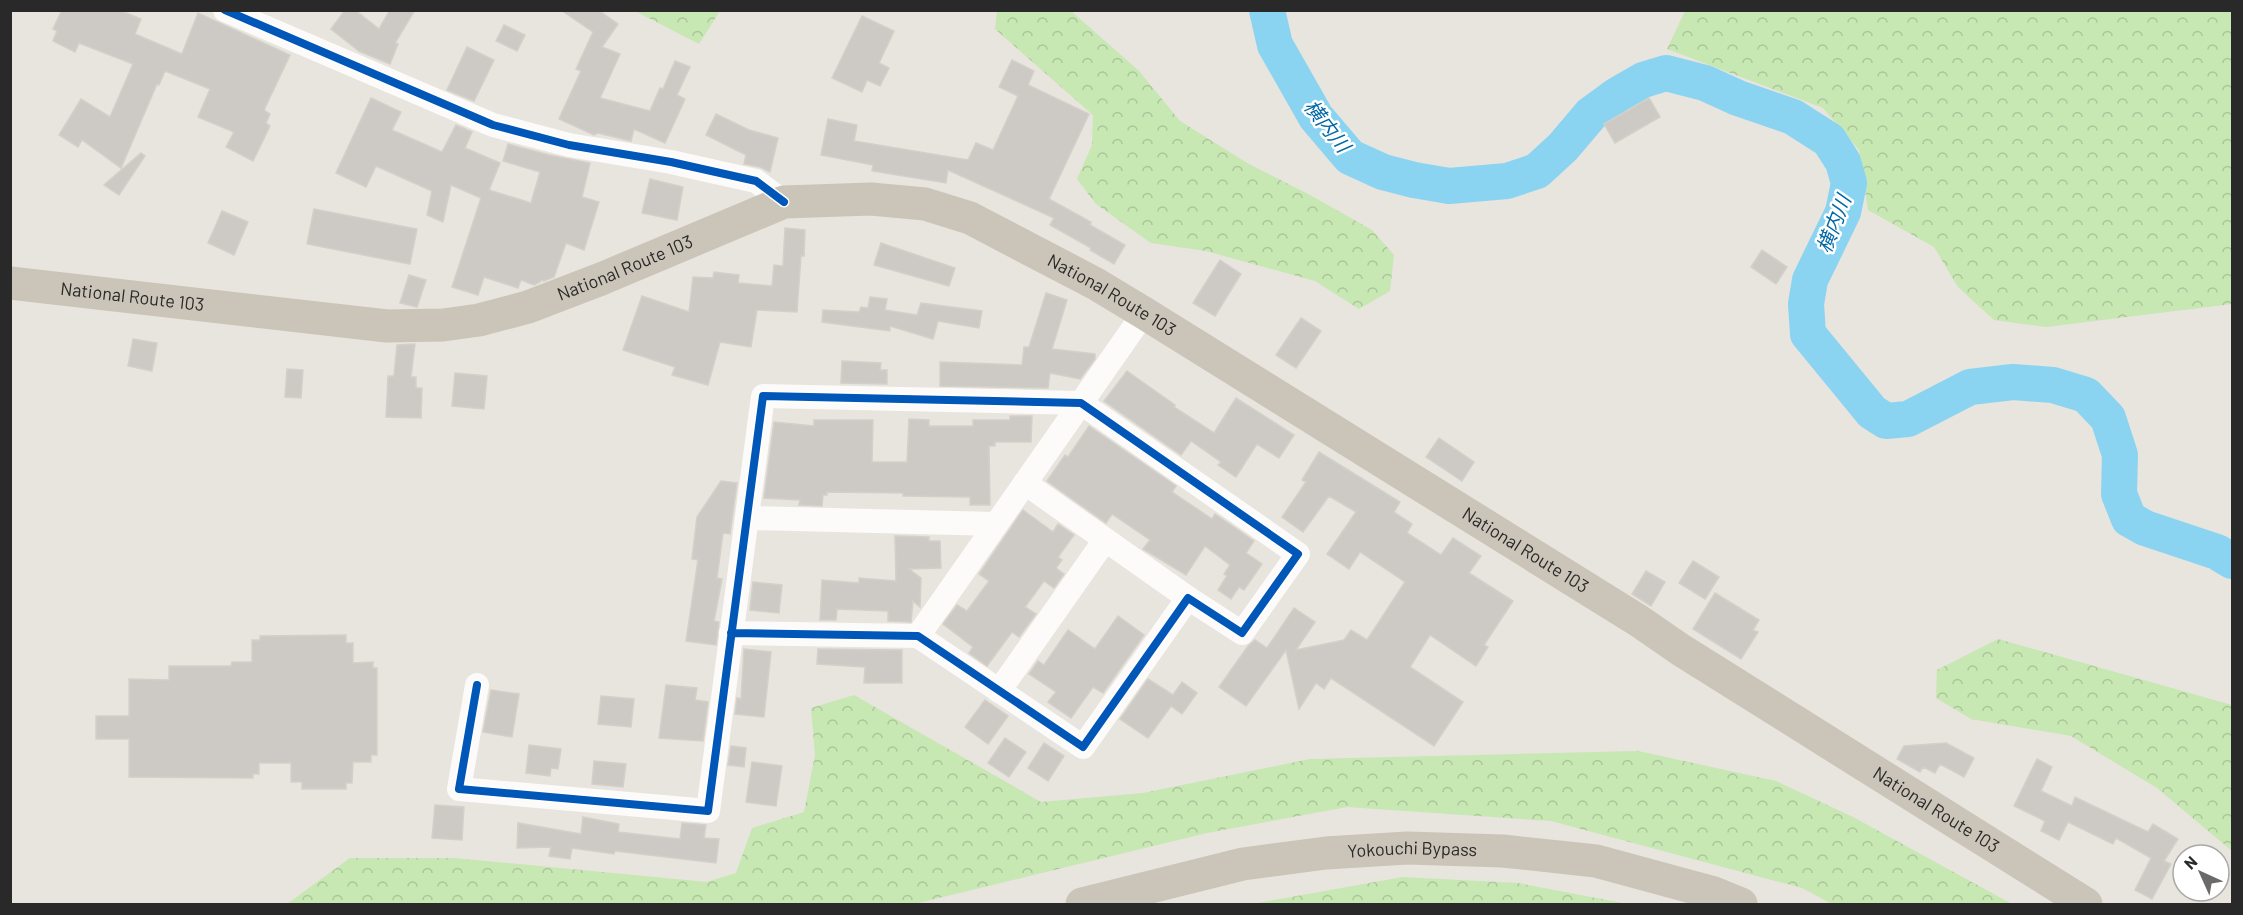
<svg xmlns="http://www.w3.org/2000/svg" width="2243" height="915" font-family="Barlow,'Noto Sans JP',sans-serif">
<style>
.forest{fill:url(#forest-crowns)}
.lines{fill:none;stroke-linecap:round;stroke-linejoin:round}
.river{stroke:#8ad4f2;stroke-width:36}
.building{fill:#cdcac5;stroke:#d3d0ca;stroke-width:1.5}
.minor{stroke:#fcfbfa;stroke-width:24}
.trunk{stroke:#cbc4b8;stroke-width:33}
.cycleway-casing{stroke:#fff;stroke-width:11}
.cycleway{stroke:#0057b8;stroke-width:8}
.labels{text-anchor:middle;stroke-width:5;stroke-linejoin:round;paint-order:stroke}
.street-label{font-size:18px;fill:#292929;stroke:#fff}
.water-label{font-size:20px;font-style:italic;fill:#0168a6;stroke:#fff}
</style>
<defs>
<pattern id="forest-crowns" width="20" height="18" patternUnits="userSpaceOnUse" patternTransform="scale(1.5)"><rect width="20" height="18" fill="#c7e7b3"/><path d="M2 6a3 3 0 1 1 6 0M12 15a3 3 0 1 1 6 0" fill="none" stroke="#abc69a"/></pattern>
</defs>
<rect width="100%" height="100%" fill="#e8e4de"/>
<!-- forest -->
<g class="forest">
<path d="M635,11H720L699,44Z"/>
<path d="M997,11H1071L1139,71L1180,121L1247,163L1310,195L1372,230L1394,255L1390,291L1359,309L1315,281L1206,251L1151,243L1096,204L1077,179L1092,145L1093,115L995,29Z"/>
<path d="M1685,11H2232V304L2046,327L1994,320L1958,287L1934,247L1868,210L1859,150L1823,108L1667,49Z"/>
<path d="M1998,639L2232,705V851L2157,788L2071,736L1971,719L1936,698L1937,670Z"/>
<path d="M854,695L1041,802L1143,793L1310,759L1638,751L1776,781L1853,817L2012,904H1832L1802,888L1551,821L1347,807L1207,833L914,904H287L350,858H454L707,882L736,873L752,828L804,812L815,755L811,708Z"/>
<path d="M1403,877L1518,883L1628,904H1252Z"/>
</g>
<g class="lines">
<!-- river -->
<path class="river" d="M1267,10L1275,45L1316,117L1350,157L1383,172L1414,180L1449,186L1507,181L1537,171L1563,147L1591,114L1617,95L1643,80L1666,73L1705,83L1738,98L1793,117L1829,140L1843,162L1849,183L1843,212L1810,280L1806,304L1808,334L1872,412L1886,421L1908,419L1970,387L2013,382L2053,385L2086,395L2108,418L2120,455L2119,494L2129,519L2145,528L2217,552L2232,561"/>
</g>
<!-- building -->
<g class="building">
<path d="M62,10H119L141,19L135,34L182,54L198,13L290,55L264,110L270,114L266,123L270,126L253,161L226,147L234,132L198,117L210,89L165,71L159,85L157,84L121,168L82,140L78,147L59,135L81,99L110,117L133,64L79,43L75,52L53,41L57,31L53,29Z"/>
<path d="M345,10H355L379,29L390,10H415L395,43L398,44L390,64L359,51L331,29Z"/>
<path d="M561,10H598L618,24L602,47L620,54L600,98L650,111L660,88L663,89L675,61L690,67L677,95L685,99L665,143L634,129L631,141L598,133L594,135L559,119L581,71L576,69L593,32Z"/>
<path d="M862,16L894,31L879,63L889,68L880,86L867,80L862,92L832,78Z"/>
<path d="M504,25L525,35L517,51L496,41Z"/>
<path d="M467,47L494,60L474,101L447,90Z"/>
<path d="M1012,60L1034,71L1028,85L1089,114L1049,199L1091,222L1090,225L1125,245L1114,264L1090,250L1091,248L1050,225L1054,218L948,170L946,183L872,171L873,165L821,155L828,119L857,125L854,141L968,160L976,143L993,150L1018,96L999,87Z"/>
<path d="M371,98L401,112L392,130L442,152L456,125L472,132L465,148L500,163L489,190L531,203L540,172L503,161L508,144L549,155L590,163L582,197L599,202L584,250L566,243L554,277L544,281L541,280L540,282L534,285L521,280L518,288L484,277L478,295L452,287L481,198L451,185L443,222L427,215L432,191L376,166L366,187L336,173Z"/>
<path d="M1649,98L1660,117L1615,143L1604,124Z"/>
<path d="M716,114L749,130L778,138L770,172L760,167L744,164L746,155L706,135Z"/>
<path d="M141,153L145,156L119,195L104,185Z"/>
<path d="M650,179L683,187L677,220L642,213Z"/>
<path d="M314,209L417,229L410,264L307,244Z"/>
<path d="M222,211L248,222L234,255L208,243Z"/>
<path d="M785,228L805,230L804,256H801L797,312L757,310L751,347L720,342L708,385L672,375L675,367L623,350L642,296L689,312L693,277L713,278L714,272L739,275L738,283L772,286L774,265L783,266Z"/>
<path d="M881,243L955,268L949,286L874,265Z"/>
<path d="M1762,250L1787,267L1776,284L1751,267Z"/>
<path d="M1220,260L1241,274L1215,316L1193,303Z"/>
<path d="M409,275L426,280L417,307L400,303Z"/>
<path d="M1046,293L1067,300L1052,349L1095,354V359L1080,379L1050,373L1048,388L940,386V362L1022,365L1024,347H1029Z"/>
<path d="M870,297L887,299L885,310L917,315L921,303L982,311L979,328L938,321L933,339L890,326V331L822,322L823,310L859,312L861,307L868,308Z"/>
<path d="M1301,318L1321,331L1296,368L1276,355Z"/>
<path d="M133,339L157,343L152,371L128,366Z"/>
<path d="M415,344L411,377H416V388H422L421,418L386,417L388,376H394L397,345Z"/>
<path d="M842,361L881,363L880,370H887V384L841,383Z"/>
<path d="M287,369L303,370L301,398L285,397Z"/>
<path d="M1127,371L1175,405L1174,407L1214,433L1236,398L1294,435L1279,458L1257,444L1236,477L1218,465L1221,462L1191,441L1181,455L1104,401Z"/>
<path d="M455,373L487,376L484,409L452,406Z"/>
<path d="M1010,416H1032L1031,442H995V446H989L990,505H970V497L903,496V493L827,492V495H823L822,506L799,505L800,500L764,498L774,422L814,426V420H873L872,462H907L909,419L929,420V426H973V420H1010Z"/>
<path d="M1089,426L1176,486L1172,492L1212,519L1215,514L1254,541L1246,553L1262,564L1244,590L1239,587L1231,599L1218,590L1227,576L1224,574L1230,565L1205,546L1186,575L1143,549L1150,540L1112,514L1106,523L1047,481L1065,455L1068,457Z"/>
<path d="M1439,438L1474,462L1462,481L1426,457Z"/>
<path d="M1319,452L1400,502L1394,512L1412,524L1407,533L1441,555L1453,538L1481,556L1469,573L1513,601L1484,645L1488,647L1476,666L1430,635L1410,667L1463,702L1434,746L1331,678L1324,689L1316,683L1299,709L1286,650L1246,706L1219,687L1248,646L1255,640L1267,648L1294,608L1315,622L1296,650L1344,640L1351,630L1367,640L1405,582L1360,552L1349,569L1327,554L1356,512L1329,496L1303,532L1282,517L1306,482L1302,480Z"/>
<path d="M721,481L737,483L730,534L723,533L717,578L722,579L714,621L719,622L716,645L686,641L698,560L692,559L697,517Z"/>
<path d="M1023,510L1053,532L1058,524L1074,535L1058,557L1062,560L1056,568L1064,574L1054,588L1044,581L1025,607L1036,614L1019,637L1012,632L987,666L969,653L973,647L943,624L957,605L967,611L989,581L979,574Z"/>
<path d="M895,536L929,537V541H940L941,568L909,569L921,578L920,607L913,601L911,622L888,621V611L837,609L836,620H820L822,580L859,583V578L896,581Z"/>
<path d="M1693,561L1719,577L1705,599L1679,583Z"/>
<path d="M1646,571L1665,582L1651,606L1632,594Z"/>
<path d="M753,582L782,585L779,613L750,610Z"/>
<path d="M1715,593L1759,620L1753,630L1758,632L1741,659L1693,629Z"/>
<path d="M1118,616L1144,635L1103,693L1093,687L1071,718L1048,702L1056,692L1029,674L1038,661L1044,665L1068,630L1095,649Z"/>
<path d="M346,635V643H353V663L373,662V668H377V755H371V762H353L352,783H346V789H302V782H291V763H259V774H253V778L129,777V739H96V716H129V679L169,680V666H231L232,662H252V640H260V636Z"/>
<path d="M744,649L771,652L764,717L735,714L737,698L741,699Z"/>
<path d="M818,649L902,650V683H864L865,667L817,664Z"/>
<path d="M1148,679L1173,695L1182,682L1197,693L1182,714L1171,706L1148,738L1120,719Z"/>
<path d="M666,685L697,688L695,700L708,702L703,741L659,738Z"/>
<path d="M491,690L519,694L512,737L483,732Z"/>
<path d="M601,696L634,699L631,727L598,724Z"/>
<path d="M985,700L1008,716L988,744L965,727Z"/>
<path d="M1005,738L1026,752L1009,777L988,763Z"/>
<path d="M1044,743L1064,756L1048,781L1028,768Z"/>
<path d="M1946,743L1974,758L1964,777L1940,764L1935,773L1923,767L1920,772L1897,759L1904,746Z"/>
<path d="M529,745L561,749L558,769L551,768L550,776L526,773Z"/>
<path d="M731,746L746,748L744,767L728,765Z"/>
<path d="M2037,759L2052,767L2041,791L2072,806L2075,797L2148,832L2153,824L2178,839L2164,861L2171,864L2152,899L2135,890L2151,858L2116,838L2113,844L2068,822L2059,840L2041,831L2045,821L2014,806Z"/>
<path d="M594,761L626,764L623,787L592,784Z"/>
<path d="M752,762L782,766L776,806L746,802Z"/>
<path d="M435,805L464,807L462,840L432,838Z"/>
<path d="M583,817L619,824L618,832L680,839L682,823L706,825L704,838L719,839L716,863L615,851L614,854L572,848L570,859L549,856L551,847L517,848L518,823L581,834Z"/>
</g>
<g class="lines">
<!-- minor -->
<g class="minor">
<path d="M225,10L493,125L569,145L671,162L756,181L784,202"/>
<path d="M1025,483L1188,598"/>
<path d="M747,518L996,524"/>
<path d="M918,636L1144,313"/>
<path d="M477,685L459,789L708,811C726,673 745,534 763,396L1081,403L1298,554L1242,633L1188,598L1083,747L918,636L731,633"/>
<path d="M999,691L1105,540"/>
</g>
<!-- trunk -->
<g class="trunk">
<path id="s1" d="M10,283L387,326L443,325L479,320L528,307L601,279L784,202L871,199L925,204L970,218L1096,284L1144,313L1639,621L1681,650L2086,904"/>
<path id="s2" d="M1082,904L1243,864L1326,853L1407,848L1503,851L1596,861L1714,893L1741,904"/>
</g>
<defs>
<g id="cycleway">
<path d="M225,10L493,125L569,145L671,162L756,181L784,202"/>
<path d="M477,685L459,789L708,811C726,673 745,534 763,396L1081,403L1298,554L1242,633L1188,598L1083,747L918,636L731,633"/>
</g>
</defs>
<!-- cycleway casing -->
<use href="#cycleway" class="cycleway-casing"/>
<!-- cycleway -->
<use href="#cycleway" class="cycleway"/>
</g>
<g class="labels">
<!-- street labels -->
<g class="street-label">
<text dy="6" stroke="none"><textPath href="#s1" startOffset="627">National Route 103</textPath></text>
<text dy="6" stroke="none"><textPath href="#s1" startOffset="1149">National Route 103</textPath></text>
<text dy="6" stroke="none"><textPath href="#s1" startOffset="123">National Route 103</textPath></text>
<text dy="6" stroke="none"><textPath href="#s1" startOffset="1635">National Route 103</textPath></text>
<text dy="6" stroke="none"><textPath href="#s1" startOffset="2121">National Route 103</textPath></text>
<text dy="6" stroke="none"><textPath href="#s2" startOffset="336">Yokouchi Bypass</textPath></text>
</g>
<!-- water labels -->
<g class="water-label">
<text transform="translate(1327 126) rotate(52)" y="7">横内川</text>
<text transform="translate(1834 224) rotate(-69)" y="7">横内川</text>
</g>
</g>
<!-- border -->
<rect width="2243" height="915" fill="none" stroke="#292929" stroke-width="24"/>
<!-- north arrow -->
<g transform="translate(2201 873) rotate(315)"><circle r="28" fill="#ffffff" stroke="#a9a9a9" stroke-width="1.5"/>
<path d="M0-4.5L10 22L0 15L-10 22Z" fill="#6c6a68"/>
<text y="-9" font-size="16" font-weight="bold" text-anchor="middle" fill="#292929">N</text>
</g>
</svg>
